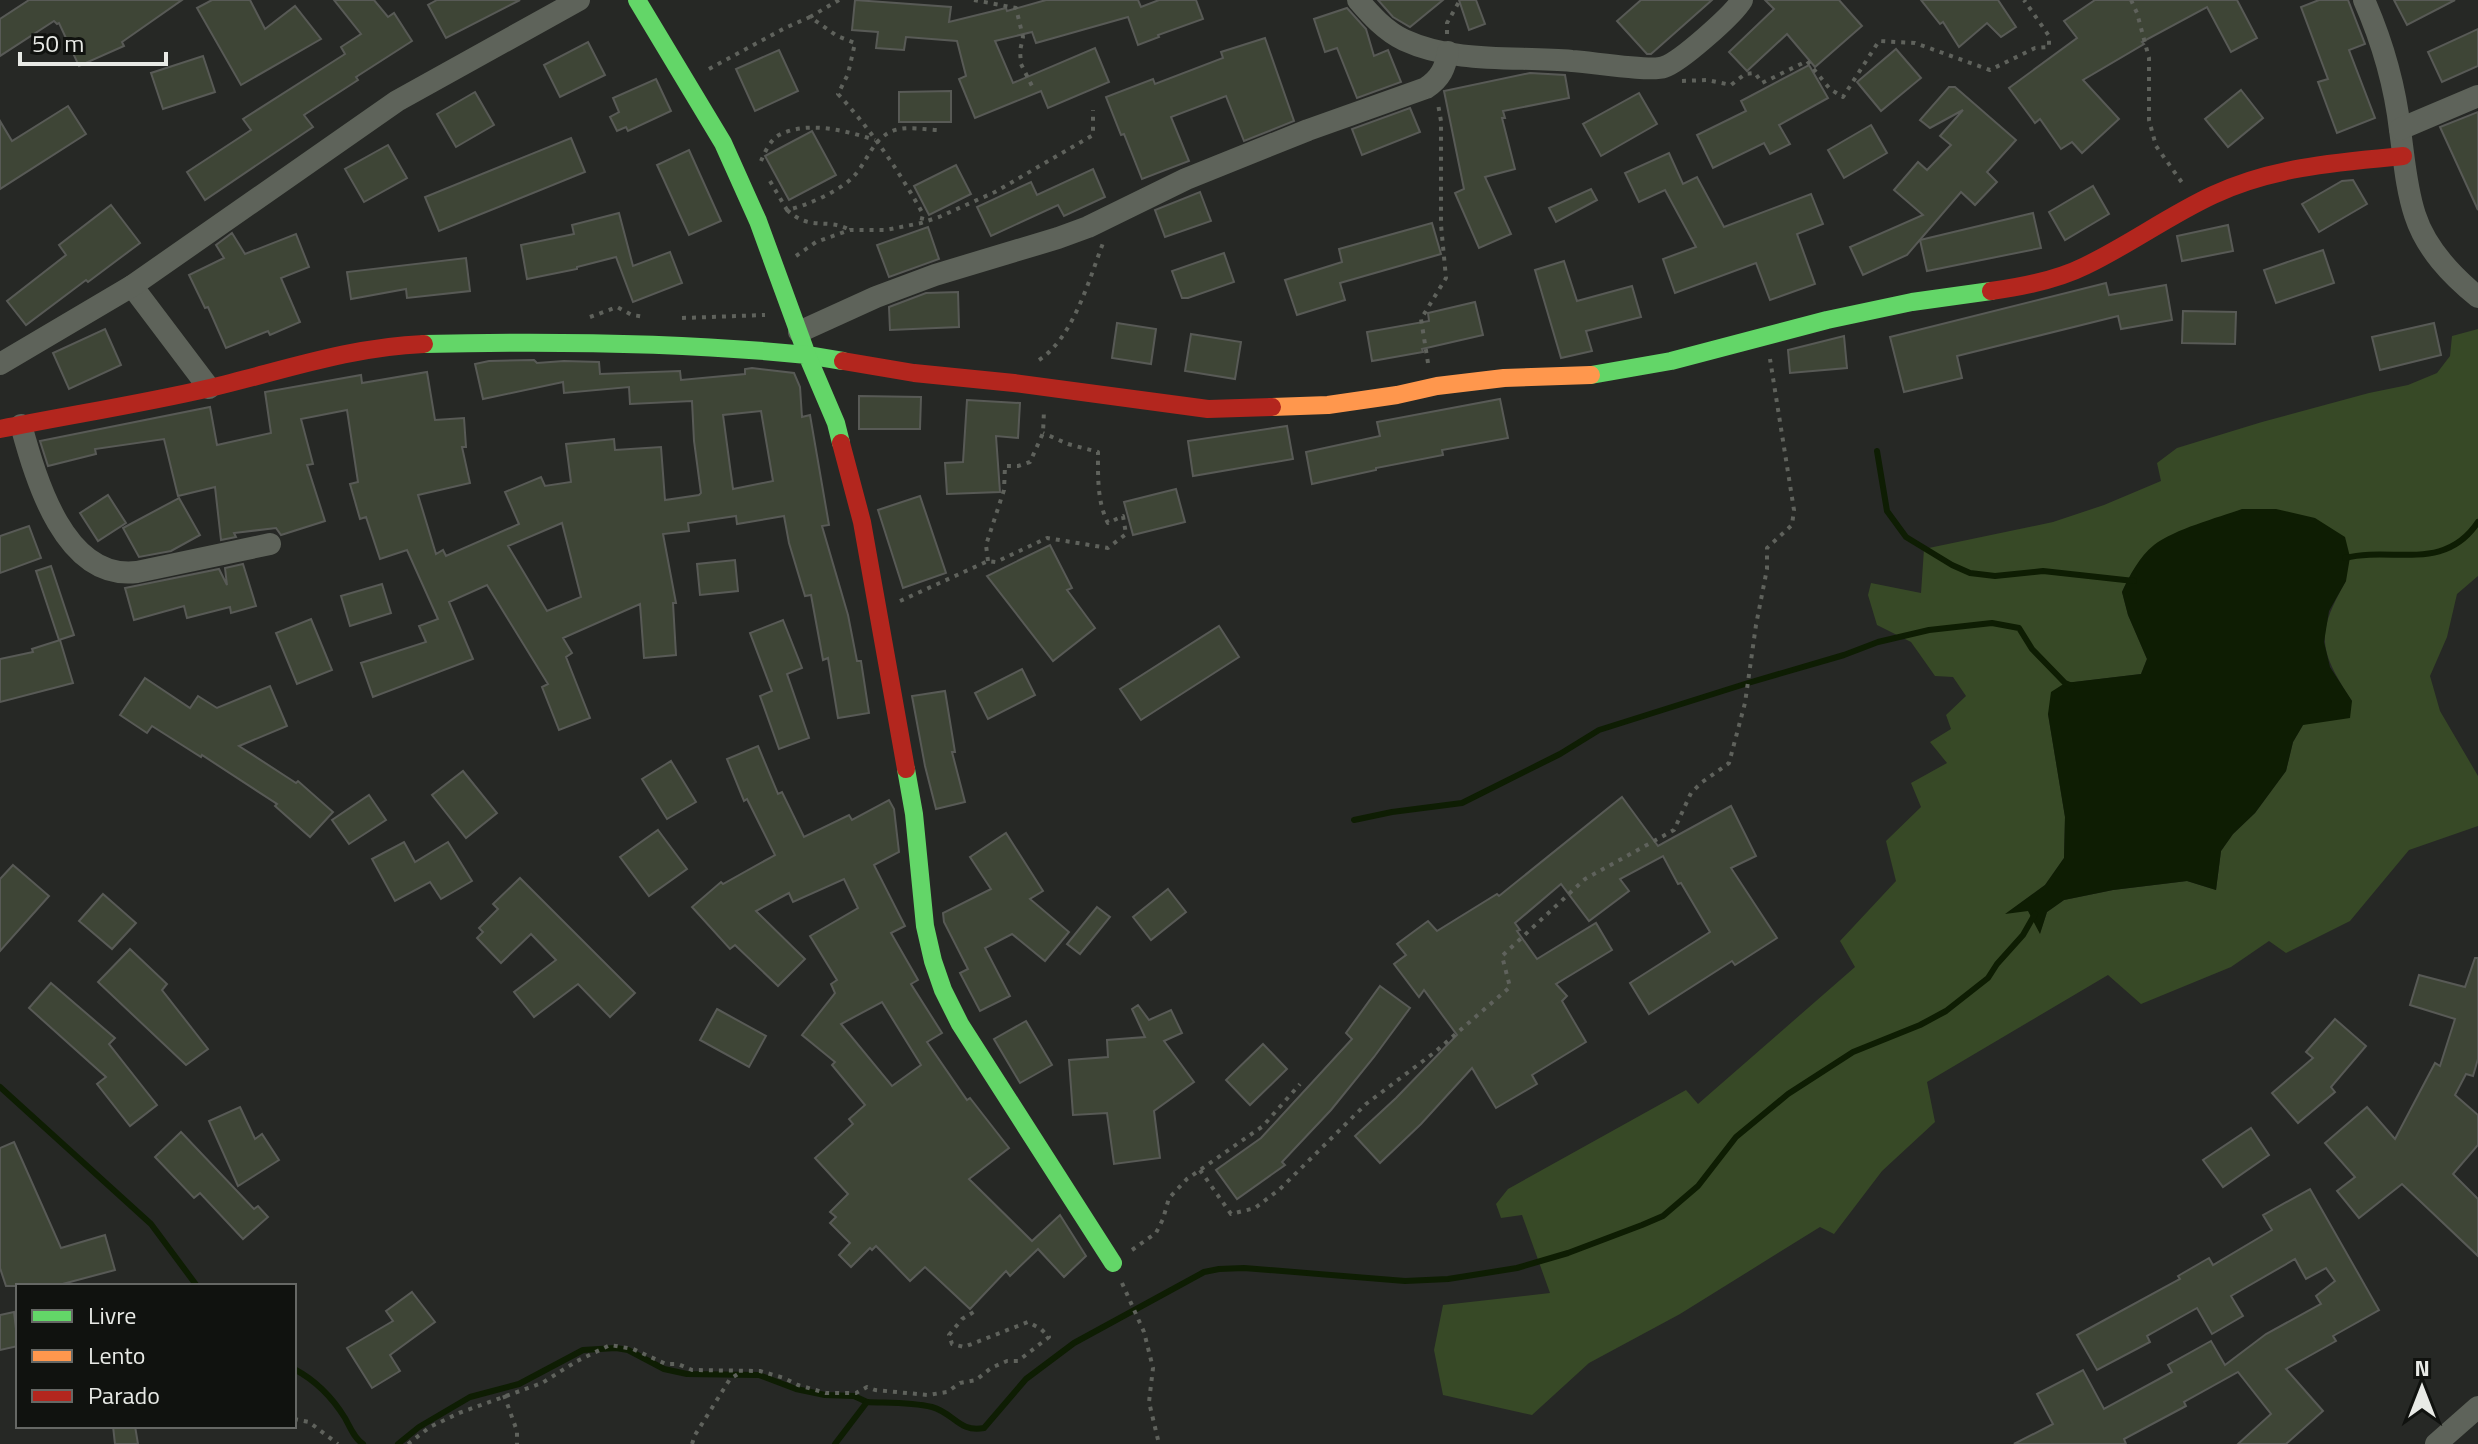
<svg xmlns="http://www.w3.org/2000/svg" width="2478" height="1444" font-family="'Titillium Web',sans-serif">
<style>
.green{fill:#374926;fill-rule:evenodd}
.water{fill:#0e1d03}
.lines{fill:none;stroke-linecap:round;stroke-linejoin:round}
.stream{stroke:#0e1d03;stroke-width:6}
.building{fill:#3e4536;stroke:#585a56;stroke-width:2;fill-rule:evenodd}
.path{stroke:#5f625c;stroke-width:4;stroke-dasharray:4 6;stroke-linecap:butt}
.street{stroke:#5e635a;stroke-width:22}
.fast{stroke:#63d668;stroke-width:18}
.slow{stroke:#ff974d;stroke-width:18}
.jam{stroke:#b3261e;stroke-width:18}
</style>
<rect width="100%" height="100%" fill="#262825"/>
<!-- green -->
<path class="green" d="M2478,329V576L2457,594L2447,637L2430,676L2440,711L2478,776V826L2409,850L2350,921L2286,953L2269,941L2231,967L2141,1004L2108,975L1927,1082L1935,1122L1882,1171L1834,1234L1820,1227L1680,1314L1589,1363L1532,1415L1443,1395L1434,1350L1443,1305L1550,1293L1522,1215L1501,1218L1496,1204L1508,1189L1686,1090L1698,1104L1855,967L1840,941L1896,881L1886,841L1921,807L1911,783L1947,763L1930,742L1951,729L1946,715L1966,696L1953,677L1935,676L1911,642L1877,625L1868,595L1871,583L1921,593L1924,549L2053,522L2104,505L2161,481L2157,463L2177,448L2262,422L2369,393L2408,385L2437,373L2450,356L2452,336ZM2188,529L2346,581C2315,635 2319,650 2352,701L2303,725L2293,742L2286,771L2255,813L2233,834L2221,851L2216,890L2187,881L2113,890L2064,900L2047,912L2040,933L2028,910L2007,913L2045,885L2064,858L2065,817L2048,714L2066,683L2141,674L2147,659L2128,615L2122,592C2140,554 2151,547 2188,529Z"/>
<!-- water -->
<path class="water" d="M2242,509H2276L2315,518L2345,537L2350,557L2346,581L2329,611L2324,642L2330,667L2352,701L2350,718L2303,725L2293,742L2286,771L2255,813L2233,834L2221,851L2216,890L2187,881L2113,890L2064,900L2047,912L2040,934L2028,911L2005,914L2045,885L2064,858L2065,817L2048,714L2051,692L2065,683L2141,674L2147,659L2128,615L2122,592C2130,575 2139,557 2154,545C2175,529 2217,518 2242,509Z"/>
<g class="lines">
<!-- stream -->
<g class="stream">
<path d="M1877,451L1887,511L1906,537L1952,565L1970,573L1995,576L2043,571L2134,581"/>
<path d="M2345,558C2393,546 2444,573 2478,522"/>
<path d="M1354,820L1392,812L1462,803L1560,754L1599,730L1748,683L1844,655L1878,642L1929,630L1992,623L2019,628L2032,649L2065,683L2072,686"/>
<path d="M0,1087L151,1224L197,1286"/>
<path d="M294,1369C315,1380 332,1397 345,1418C350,1427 354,1438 363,1444"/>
<path d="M398,1444L419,1427L470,1397L519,1384L583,1350L616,1348L628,1350L664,1369L687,1374L759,1375L796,1389L825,1395L854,1396L867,1402"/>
<path d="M835,1444L867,1402C888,1403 911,1402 932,1407C954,1413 959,1433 984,1428L1026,1379L1074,1343L1204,1272L1219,1269L1244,1268L1405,1281L1448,1279L1517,1268L1568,1253L1642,1225L1663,1216L1698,1186L1736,1137L1788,1094L1853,1052L1920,1025L1946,1011L1988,978L1997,964L2023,935L2035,914"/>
</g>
</g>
<!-- building -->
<g class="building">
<path d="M29,0H182L122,42L124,46L79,66L59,23L57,24L54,21L0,56V19Z"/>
<path d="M212,0H250L265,29L295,6L321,39L241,85L197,8Z"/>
<path d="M334,0H374L388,17L394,13L412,41L356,77L358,80L304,115L313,127L205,200L187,172L251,130L243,119L345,54L341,47L361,34Z"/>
<path d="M437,0H520L446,38L428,5Z"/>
<path d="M855,0L951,7L949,22L1006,8L1007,11L1046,0H1138L1141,7L1159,0H1196L1203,19L1158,35L1159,37L1138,45L1128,17L1036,43L1032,32L995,41L1013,83L1095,48L1109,82L1048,108L1041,91L975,118L959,79L966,76L957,41L906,37L904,50L876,48L878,32L852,30Z"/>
<path d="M1378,0H1443L1410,27L1393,17Z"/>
<path d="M1459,0H1476L1485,24L1469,30Z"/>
<path d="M1641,0H1712L1651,54H1647L1617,21Z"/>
<path d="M1765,0H1839L1862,26L1815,67L1787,34L1747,71L1729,52L1774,9Z"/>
<path d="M1921,0H1998L2016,27L2001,37L1987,23L1959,47L1943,22L1940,24Z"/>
<path d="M2095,0H2237L2257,38L2231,52L2207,7L2142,42L2144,44L2083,80L2119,119L2082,153L2072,142L2061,149L2040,119L2035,123L2009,88L2077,38L2064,21Z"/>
<path d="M2319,0H2348L2365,44L2349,50L2375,118L2337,133L2318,82L2328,79L2301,7Z"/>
<path d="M2394,0H2455L2407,25Z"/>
<path d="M1347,8L1366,29L1374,56L1388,50L1401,82L1357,98L1337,48L1325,52L1314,19Z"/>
<path d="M2478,29V66L2442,82L2428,52Z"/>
<path d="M1265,38L1294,121L1244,141L1226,96L1171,117L1189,161L1142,179L1124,134L1121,135L1106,97L1153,79L1155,84L1223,58L1221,52Z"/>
<path d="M588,42L605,75L560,97L544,65Z"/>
<path d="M1896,49L1921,78L1881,111L1857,82Z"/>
<path d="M779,50L798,91L755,111L736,69Z"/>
<path d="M203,56L215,92L163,109L151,73Z"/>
<path d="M1809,65L1828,98L1779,125L1790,144L1770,154L1764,143L1713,168L1697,135L1746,111L1741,101Z"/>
<path d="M1530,73L1565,75L1569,98L1503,111L1505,118H1502L1515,169L1485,177L1511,234L1479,248L1455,193L1464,189L1444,91Z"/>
<path d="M656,79L671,111L628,131L626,127L617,131L610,117L619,112L613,98Z"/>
<path d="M1949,87H1955L2016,140L1987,172L1997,182L1975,205L1961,192L1907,255L1863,275L1850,247L1923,215L1894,190L1918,162L1927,170L1951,145L1940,136L1963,110L1930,128L1920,120Z"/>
<path d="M2241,90L2263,118L2228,147L2205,119Z"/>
<path d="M951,91V122H899V92Z"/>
<path d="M475,92L494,125L456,147L437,114Z"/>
<path d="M1639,93L1657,124L1601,156L1583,124Z"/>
<path d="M68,106L86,134L0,189V121L12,141Z"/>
<path d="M1410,108L1420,132L1362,155L1352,129Z"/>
<path d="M2478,112V210L2440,127Z"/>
<path d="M1871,125L1887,153L1844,178L1828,150Z"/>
<path d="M812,131L836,175L789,200L765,156Z"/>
<path d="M571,138L585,172L439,231L425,197Z"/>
<path d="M388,145L407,178L364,202L345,169Z"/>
<path d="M689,150L721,221L689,235L657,165Z"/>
<path d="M1669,153L1683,184L1697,177L1724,227L1811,194L1823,224L1797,234L1815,284L1770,300L1756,263L1675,293L1663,259L1696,247L1665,190L1639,202L1625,173Z"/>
<path d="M956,165L971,194L929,215L914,186Z"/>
<path d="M1093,169L1105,197L1064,216L1058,205L991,236L977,207L1031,182L1037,195Z"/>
<path d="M2353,180L2367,204L2319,232L2302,204L2342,181Z"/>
<path d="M2093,186L2109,214L2065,240L2049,212Z"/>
<path d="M1591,189L1597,200L1556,222L1549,208Z"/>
<path d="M1200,192L1211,221L1165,237L1155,210Z"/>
<path d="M111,205L140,243L88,282L86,280L26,325L7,301L66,255L59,245Z"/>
<path d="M619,213L633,266L670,252L682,283L633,302L616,257L577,267V269L527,279L521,245L574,234L572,225Z"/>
<path d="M2033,213L2041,248L1927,271L1920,240Z"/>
<path d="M1432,223L1441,254L1340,283L1345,300L1297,315L1285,280L1342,262L1339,249Z"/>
<path d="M2228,225L2233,251L2182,261L2177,236Z"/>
<path d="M928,227L939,259L889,277L877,245Z"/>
<path d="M232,233L245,254L296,234L309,267L281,278L300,322L270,335L268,331L226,348L208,307L205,308L189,275L224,258L216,245Z"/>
<path d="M2323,250L2334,283L2276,303L2264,270Z"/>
<path d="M1224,253L1234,282L1188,298H1182L1172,271Z"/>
<path d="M466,258L470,291L407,298L406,289L351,299L347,272Z"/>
<path d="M1564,261L1577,301L1632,286L1641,317L1586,331L1592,351L1561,358L1535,270Z"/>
<path d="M2106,283L2109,295L2166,285L2172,320L2121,329L2118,316L1957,356L1962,378L1904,392L1890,337Z"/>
<path d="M958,292L959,327L890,330L889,307L926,293Z"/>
<path d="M1475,302L1483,335L1422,349L1423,352L1372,361L1367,332L1429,321L1428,313Z"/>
<path d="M2183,311L2236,312L2235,344L2182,343Z"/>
<path d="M1117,323L1156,329L1151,364L1112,358Z"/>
<path d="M2434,323L2441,355L2380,370L2372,337Z"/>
<path d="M105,329L121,365L69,389L53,353Z"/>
<path d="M1191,334L1241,342L1235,379L1185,371Z"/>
<path d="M1844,336L1847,368L1790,373L1788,350Z"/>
<path d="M534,360L537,363L564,361L599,362L600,374L680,371L681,380L745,374V369L752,368L794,373L800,387L802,417L810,415L829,525L822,526L848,615L857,661H861L869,713L838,718L828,658L823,660L811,595L805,596L789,543L784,516L737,524L736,516L688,523L689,531L663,534L676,603H673L676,655L644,658L640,604L563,638L572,653L566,657L590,718L559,730L542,687L548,684L487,585L449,602L473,659L373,697L361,663L426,642L419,626L438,619L407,550L380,559L366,517L360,519L350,484L358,482L347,410L301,419L313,464L307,465L325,521L281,535L276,528L234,533L236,537L221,540L215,487L178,496L164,439L95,449L96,454L48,466L40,441L210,407L217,445L271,433L265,392L361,375L362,383L427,372L435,420L464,418L466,447H462L470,483L418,495L436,554L443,550L446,556L519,524L505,492L541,477L545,486L571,482L566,444L614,439L615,450L661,447L665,500L699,495L701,493L694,441L692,401L630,404L629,387L564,393L563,382L483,399L475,364L489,361ZM761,411L773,481L733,489L723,415ZM562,523L581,597L547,611L508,546Z"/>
<path d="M859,396L921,397L920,429H859Z"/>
<path d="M1500,399L1508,438L1442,450L1443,455L1376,468V470L1312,484L1306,452L1380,436L1377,422Z"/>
<path d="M967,400L1020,403L1018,438L996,436L1000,492L947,494L945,463L963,462Z"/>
<path d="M1287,426L1293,459L1193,476L1188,441Z"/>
<path d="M1176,489L1185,522L1133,535L1124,502Z"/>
<path d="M108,495L126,523L98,541L80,513Z"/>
<path d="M920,496L946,573L903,588L878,510Z"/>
<path d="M179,498L200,535L171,551L139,557L123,528Z"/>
<path d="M29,526L41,558L0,573V536Z"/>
<path d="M1050,545L1072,588L1067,590L1095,628L1053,661L987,576Z"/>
<path d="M735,560L738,591L700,595L697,564Z"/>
<path d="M243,564L256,606L231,613L230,607L187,618L184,606L134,620L125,588L219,569L227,585L225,568Z"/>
<path d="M51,566L74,635L59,640L36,571Z"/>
<path d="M382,584L391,613L350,626L341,596Z"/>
<path d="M311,619L332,670L297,684L276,633Z"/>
<path d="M783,620L802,668L787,674L809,738L779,749L760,696L772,691L750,633Z"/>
<path d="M1219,626L1239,657L1141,720L1120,689Z"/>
<path d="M60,640L73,683L0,702V659L33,652L32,649Z"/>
<path d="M1022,669L1035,695L988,719L975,693Z"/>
<path d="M145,678L190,708L198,696L217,708L270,686L287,726L239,746L296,783L298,781L333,812L310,837L275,806L277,804L202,755L201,757L152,726L147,733L120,715Z"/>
<path d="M945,691L955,752H952L965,802L936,809L925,766L912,696Z"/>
<path d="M758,746L778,794L782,792L804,837L849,815L852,820L889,800L894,809L899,852L874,865L905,926L891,933L918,980L911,984L942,1033L927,1042L967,1100L970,1098L1009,1148L969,1179L1032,1241L1060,1215L1086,1256L1064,1277L1038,1249L1010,1276L1006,1271L970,1309L925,1267L910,1281L876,1246L872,1250L870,1248L851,1267L839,1255L850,1243L830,1223L836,1217L830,1212L848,1194L815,1158L853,1124L849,1119L865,1105L832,1065L835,1062L802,1035L835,993L831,984L837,980L810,936L858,908L844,879L793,902L789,893L756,911L805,959L778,986L735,945L730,949L692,907L721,882L723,884L775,855L747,799L744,801L727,759ZM882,1002L921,1065L892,1086L841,1024Z"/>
<path d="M671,761L696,802L667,819L642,779Z"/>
<path d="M463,771L497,813L466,838L432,795Z"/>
<path d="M369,795L386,820L349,844L332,820Z"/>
<path d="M1622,797L1658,846L1731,806L1756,856L1731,868L1777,938L1735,965L1732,961L1649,1014L1630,983L1710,932L1681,883L1678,884L1663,856L1620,879L1629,891L1589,921L1561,884L1515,923L1520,930L1517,931L1537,959L1596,923L1612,950L1556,984L1567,996L1562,1001L1586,1042L1532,1075L1537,1084L1496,1108L1472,1068L1421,1124L1380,1163L1355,1136L1396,1098L1457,1035L1424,990L1419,997L1394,964L1406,955L1397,944L1428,921L1437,931L1497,894L1499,896Z"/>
<path d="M658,830L687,869L649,896L620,857Z"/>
<path d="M1006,833L1043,891L1030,899L1069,932L1045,961L1012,934L985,948L1010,996L980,1011L960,973L968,969L944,922L943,913L991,889L970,857Z"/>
<path d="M404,842L415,862L448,842L472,881L441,899L430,882L395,901L372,859Z"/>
<path d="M13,865L49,896L0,951V879Z"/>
<path d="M520,878L635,993L610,1017L578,984L534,1017L514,992L556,960L531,934L501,963L477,938L483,932L479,928L498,909L493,904Z"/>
<path d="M1168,889L1186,912L1151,940L1133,917Z"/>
<path d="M103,894L136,923L112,949L79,921Z"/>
<path d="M1097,907L1110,917L1080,954L1067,944Z"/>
<path d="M130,949L167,984L162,990L208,1049L186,1065L98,982Z"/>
<path d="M2475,958H2478V1059L2473,1076L2466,1074L2455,1095L2478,1115V1145L2453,1174L2478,1199V1256L2402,1184L2359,1218L2337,1191L2355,1177L2325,1143L2367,1107L2395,1139L2435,1063L2440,1066L2455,1019L2410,1005L2419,975L2465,987Z"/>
<path d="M51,983L115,1038L109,1044L157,1105L130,1126L97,1084L106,1077L29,1008Z"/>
<path d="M1380,986L1410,1008L1374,1057L1331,1110L1282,1162L1285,1165L1237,1199L1216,1170L1261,1138L1352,1039L1346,1033Z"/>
<path d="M1138,1005L1149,1020L1171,1010L1182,1033L1164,1041L1194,1082L1154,1111L1160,1158L1114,1164L1107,1113L1073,1115L1069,1060L1108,1057L1107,1040L1145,1037L1132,1009Z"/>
<path d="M717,1009L766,1036L749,1067L700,1040Z"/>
<path d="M2335,1019L2366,1046L2331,1087L2335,1092L2298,1123L2272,1093L2313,1058L2306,1052Z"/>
<path d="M1026,1021L1052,1065L1020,1083L994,1039Z"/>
<path d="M1263,1044L1287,1069L1250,1105L1226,1080Z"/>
<path d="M240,1107L255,1139L262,1134L279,1160L238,1186L209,1121Z"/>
<path d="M2251,1128L2269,1155L2223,1187L2203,1160Z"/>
<path d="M181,1132L254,1209L258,1206L268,1217L243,1239L200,1193L194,1198L155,1157Z"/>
<path d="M14,1142L61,1248L105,1235L115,1270L55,1286H6L0,1268V1148Z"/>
<path d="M2310,1189L2379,1310L2333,1336L2336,1341L2286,1369L2323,1411L2286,1444H2238L2271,1414L2238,1372L2184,1402L2186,1406L2124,1439L2126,1444H2014L2053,1424L2037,1394L2083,1370L2104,1409L2172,1372L2168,1365L2211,1341L2225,1365L2266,1334L2321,1304L2316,1296L2335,1281L2326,1268L2306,1279L2295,1259L2231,1296L2243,1316L2212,1334L2197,1308L2147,1336L2150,1342L2097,1370L2077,1335L2180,1279L2178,1276L2209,1258L2213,1265L2272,1230L2263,1215Z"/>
<path d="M412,1292L435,1322L390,1355L400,1371L372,1388L347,1348L393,1321L386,1311Z"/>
<path d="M14,1312L18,1346L0,1350V1315Z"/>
<path d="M113,1426H135L138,1444H115Z"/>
</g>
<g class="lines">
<!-- path -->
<g class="path">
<path d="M839,0L810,17L837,36L855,43L848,74L838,94C872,131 899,171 923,214L921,223"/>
<path d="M974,0L1016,8L1023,37L1020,51L1021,64L1032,86"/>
<path d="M2131,0L2137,13L2149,58V120L2156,146L2183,184"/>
<path d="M1447,34V23L1460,0"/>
<path d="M709,69L785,28L810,17"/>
<path d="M1682,81L1707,80L1731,85L1745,74L1755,73L1762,83L1807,61L1830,89L1843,97L1879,41L1915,43L1990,70L2035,48L2049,47V36L2024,0"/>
<path d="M761,161C765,152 770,140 779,135C808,120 847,131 875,140"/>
<path d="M770,181L787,210C806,206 842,190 854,176C867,162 872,141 890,132C903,125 926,130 940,130"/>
<path d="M787,210C811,232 826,217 850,230"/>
<path d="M796,256L816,242L850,230H886L921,223L939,217L995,192L1093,135V110"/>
<path d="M590,317L617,307L632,315L645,317"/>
<path d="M682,318L765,315"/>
<path d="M1039,360C1073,338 1089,280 1103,243"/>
<path d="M1428,363L1421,319L1446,278L1441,225V121L1438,104"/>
<path d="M988,561L986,545L1004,490L1005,466H1018L1030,462L1043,433L1044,410"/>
<path d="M900,601L988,561L996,562L1047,538L1108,548L1126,534L1123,516L1108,523C1097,502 1098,476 1098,452L1068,444L1043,433"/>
<path d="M1200,1170L1231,1214L1255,1208L1280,1189L1366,1104L1435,1052L1510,987L1502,956L1585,879L1674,830L1691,793L1701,783L1729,763L1745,703L1756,625L1767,569V548L1792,525L1794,510L1770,359"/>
<path d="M1132,1250L1156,1233L1163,1219L1169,1198L1187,1179L1263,1126L1300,1084"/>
<path d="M1122,1283L1144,1332L1153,1368L1149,1402L1159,1444"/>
<path d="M504,1395L517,1431V1444"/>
<path d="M294,1419L309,1422L338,1444"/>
<path d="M408,1444L430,1427L459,1413L542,1383L577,1361L610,1345L633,1349L666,1364H678L692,1370L760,1371L784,1378L798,1385L826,1393H856L867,1387L875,1390L928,1395L947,1392L960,1383L976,1380L991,1368L1007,1361H1018L1049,1337L1041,1329L1028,1322L964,1347L952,1344L949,1335L962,1319L977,1310"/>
<path d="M692,1444L695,1435L730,1379L741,1372"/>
</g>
<!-- street -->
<g class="street">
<path d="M1358,0C1371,15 1385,31 1404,40C1456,64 1517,56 1572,61C1590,62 1651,72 1664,67C1680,62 1733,15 1742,0"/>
<path d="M2364,0C2382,41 2395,86 2400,130C2404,158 2406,188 2415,215C2426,249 2451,275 2478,297"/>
<path d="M2400,129L2478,96"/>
<path d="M132,286L209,388"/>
<path d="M799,332L876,297L935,275L1058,238L1088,227L1186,179L1308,130L1426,88C1441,78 1445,68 1448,52"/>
<path d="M0,364L132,286L397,101L579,0"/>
<path d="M21,425C36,480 65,581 137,572L270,544"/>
<path d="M2436,1444L2478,1407"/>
</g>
<!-- fast -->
<g class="fast">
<path d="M637,0L723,143L758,221L807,355L843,361"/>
<path d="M424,344C552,341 680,342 807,355L836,423L841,443"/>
<path d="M1591,375L1671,361L1827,320L1912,302L1991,291"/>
<path d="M906,769L914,814L925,926L933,961L943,990L960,1024L1113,1263"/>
</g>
<!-- slow -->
<path class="slow" d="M1272,407L1328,405L1397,395L1437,386L1504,378L1591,375"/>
<!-- jam -->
<g class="jam">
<path d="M1991,291C2021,287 2057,280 2085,266C2129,245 2168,216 2213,195C2272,167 2339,162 2403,156"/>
<path d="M843,361L914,373L1014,383L1208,409L1272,407"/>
<path d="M0,429C70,415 141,404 210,388C282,371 349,347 424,344"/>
<path d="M841,443L862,522L906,769"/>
</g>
</g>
<!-- legend -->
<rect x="16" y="1284" width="280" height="144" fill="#10120f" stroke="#666865" stroke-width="2"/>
<rect x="32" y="1310" width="40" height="12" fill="#63d668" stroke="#666865" stroke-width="2"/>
<text x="88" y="1324" font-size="24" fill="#e8eae6">Livre</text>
<rect x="32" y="1350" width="40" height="12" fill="#ff974d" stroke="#666865" stroke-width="2"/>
<text x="88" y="1364" font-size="24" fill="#e8eae6">Lento</text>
<rect x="32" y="1390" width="40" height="12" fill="#b3261e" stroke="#666865" stroke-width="2"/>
<text x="88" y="1404" font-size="24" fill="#e8eae6">Parado</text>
<!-- north arrow -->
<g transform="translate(2422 1388)" stroke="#10120f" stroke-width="6" paint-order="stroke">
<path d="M0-6L14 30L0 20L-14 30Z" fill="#e8eae6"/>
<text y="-12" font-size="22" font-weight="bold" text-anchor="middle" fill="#e8eae6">N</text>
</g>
<!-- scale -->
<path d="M20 52v12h146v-12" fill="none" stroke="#e8eae6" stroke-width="4"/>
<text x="32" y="52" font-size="24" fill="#e8eae6" stroke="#10120f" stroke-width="6" paint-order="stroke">50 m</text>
</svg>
